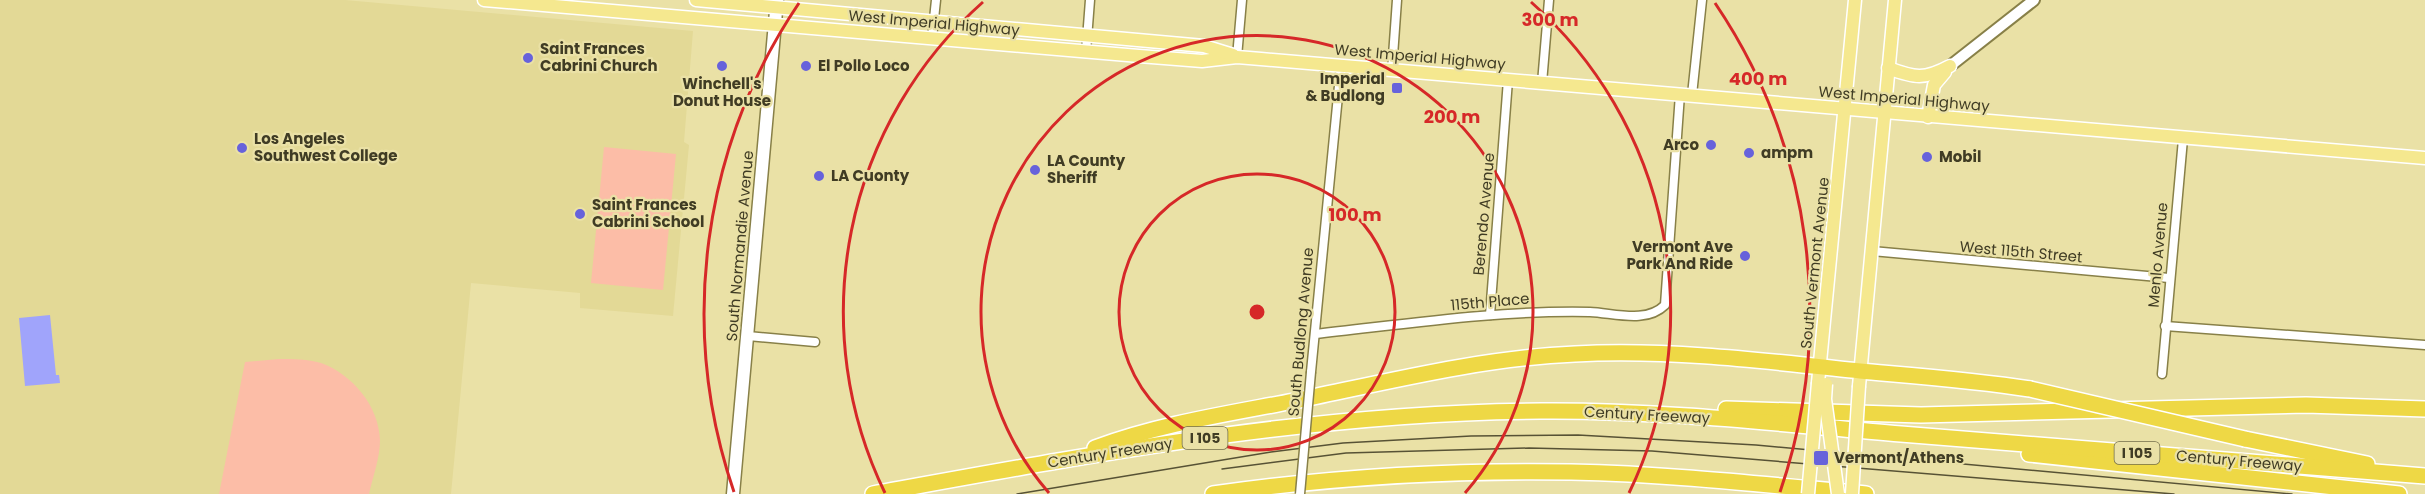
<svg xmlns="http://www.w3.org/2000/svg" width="2425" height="494" font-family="Poppins,sans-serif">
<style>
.built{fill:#e3d996}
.green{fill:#fcbda7}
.water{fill:#a0a4fb}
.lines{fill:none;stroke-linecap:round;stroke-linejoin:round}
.minor-casing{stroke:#888048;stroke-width:11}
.tertiary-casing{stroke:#888048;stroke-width:14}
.secondary-casing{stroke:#888048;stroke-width:15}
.primary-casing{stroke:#fff;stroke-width:15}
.motorway-casing{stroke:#fff;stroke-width:18}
.minor{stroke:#fff;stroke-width:8}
.tertiary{stroke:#fff;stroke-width:10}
.secondary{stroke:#fff;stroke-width:12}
.primary{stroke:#f5e88f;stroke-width:12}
.motorway{stroke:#eed845;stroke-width:15}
.tram{stroke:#575235;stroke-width:1.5}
.minor-bridge-casing{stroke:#888048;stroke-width:11;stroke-linecap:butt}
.primary-bridge-casing{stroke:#fff;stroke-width:15;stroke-linecap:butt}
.motorway-bridge-casing{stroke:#fff;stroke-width:18;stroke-linecap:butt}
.minor-bridge{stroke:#fff;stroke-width:8}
.primary-bridge{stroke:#f5e88f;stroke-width:12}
.motorway-bridge{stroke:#eed845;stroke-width:15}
.ring{fill:none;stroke:#d62828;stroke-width:3}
.poi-dot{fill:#6762db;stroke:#eae1a6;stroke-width:2}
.labels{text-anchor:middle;stroke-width:4.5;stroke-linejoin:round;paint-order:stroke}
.shield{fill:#eae1a6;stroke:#736e4b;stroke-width:1.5}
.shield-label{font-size:14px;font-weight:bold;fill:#403c24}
.street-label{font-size:15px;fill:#403c24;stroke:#eae1a6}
.poi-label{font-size:15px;font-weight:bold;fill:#403c24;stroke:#eae1a6;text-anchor:start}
.centre{fill:#d62828;stroke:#eae1a6;stroke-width:3}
.ring-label{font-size:18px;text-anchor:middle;font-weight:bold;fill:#d62828;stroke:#eae1a6;stroke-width:4.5;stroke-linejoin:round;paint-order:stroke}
</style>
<rect width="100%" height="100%" fill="#eae1a6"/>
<!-- built -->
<path class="built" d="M0,0H345L693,31L684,142L689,145L673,316L580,308V293L471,283L451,494H0Z"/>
<!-- green -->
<g class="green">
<path d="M604,147L676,154L663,290L591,283Z"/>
<path d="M279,359C293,359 308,359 321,363C352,374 379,406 380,440C380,458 373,476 369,494H219L245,362Z"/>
</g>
<!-- water -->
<path class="water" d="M50,315L56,375H59L60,383L25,386L19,318Z"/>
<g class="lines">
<defs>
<g id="minor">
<path d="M932,38L936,0"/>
<path d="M1086,52L1090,0"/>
<path d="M1237,57L1242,0"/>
<path d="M1392,70L1397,0"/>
<path d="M1542,83L1549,0"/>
<path d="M1692,95L1702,0"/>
<path d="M1872,251L2169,278"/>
<path d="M1490,315L1508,80"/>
<path d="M2165,326L2425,345"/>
<path d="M1315,334C1407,324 1498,310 1590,312C1614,313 1646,324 1665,305L1680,94"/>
<path d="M748,336L815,342"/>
<path d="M1311,372L1341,65"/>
<path d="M2162,374L2183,139"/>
</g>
<path id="tertiary" d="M1950,66L2034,0"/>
<path id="secondary" d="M733,494L777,0"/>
<g id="primary">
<path d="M484,0L1139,56L1202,61L1237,57L1261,59L2425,158"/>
<path d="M696,0L1204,46L1233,55"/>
<path d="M1888,68C1915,78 1924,80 1950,66"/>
<path d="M1928,117L1934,85L1945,72"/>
<path d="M1818,383L1855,0"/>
<path d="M1859,386L1895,0"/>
</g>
<g id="motorway">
<path d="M1726,409L1921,415L2306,405L2425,409"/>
<path d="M2245,439L2367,464"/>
<path d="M1095,448C1159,424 1227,414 1294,401C1386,382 1481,358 1575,354C1670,349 1766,361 1860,371C1917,376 1974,380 2030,389"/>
<path d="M2029,454L2399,494"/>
<path d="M873,494C1094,454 1316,412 1541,411C1662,410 1781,424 1901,434C2076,448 2251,461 2425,476"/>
<path d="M1213,494C1331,477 1452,470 1571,472C1670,474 1768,485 1866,494"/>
</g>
</defs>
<!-- minor casing -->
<use href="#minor" class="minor-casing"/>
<!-- tertiary casing -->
<use href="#tertiary" class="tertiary-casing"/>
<!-- secondary casing -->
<use href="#secondary" class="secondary-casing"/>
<!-- primary casing -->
<use href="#primary" class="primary-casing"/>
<!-- motorway casing -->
<use href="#motorway" class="motorway-casing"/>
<!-- minor -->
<use href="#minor" class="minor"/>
<!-- tertiary -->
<use href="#tertiary" class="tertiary"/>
<!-- secondary -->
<use href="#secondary" class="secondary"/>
<!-- primary -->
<use href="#primary" class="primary"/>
<!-- motorway -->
<use href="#motorway" class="motorway"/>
<!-- tram -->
<g class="tram">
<path d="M1222,469L1346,453L1529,448L1652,451L2174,494"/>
<path d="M1017,494L1271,452L1343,443L1471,436L1578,435L1756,445L2292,494"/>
</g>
<defs>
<path id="minor-bridge" d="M1300,494L1311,372"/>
<g id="primary-bridge">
<path d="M1826,384L1825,399L1838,494"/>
<path d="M1808,494L1818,383"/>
<path d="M1852,494L1859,386"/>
</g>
<path id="motorway-bridge" d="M2030,389L2245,439"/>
</defs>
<!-- minor-bridge casing -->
<use href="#minor-bridge" class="minor-bridge-casing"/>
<!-- primary-bridge casing -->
<use href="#primary-bridge" class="primary-bridge-casing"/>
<!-- motorway-bridge casing -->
<use href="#motorway-bridge" class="motorway-bridge-casing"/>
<!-- minor-bridge -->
<use href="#minor-bridge" class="minor-bridge"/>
<!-- primary-bridge -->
<use href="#primary-bridge" class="primary-bridge"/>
<!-- motorway-bridge -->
<use href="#motorway-bridge" class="motorway-bridge"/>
</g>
<!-- distance rings -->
<g class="ring">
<circle cx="1257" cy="312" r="138"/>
<path d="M1049 493A276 276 0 1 1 1465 493"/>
<path d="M885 493A414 414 0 0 1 983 2M1531 2A414 414 0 0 1 1629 493"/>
<path d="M734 492A553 553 0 0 1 799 3M1715 3A553 553 0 0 1 1780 492"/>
</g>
<!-- markers -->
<g class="poi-dot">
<circle cx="528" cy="58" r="6"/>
<circle cx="722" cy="66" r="6"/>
<circle cx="806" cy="66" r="6"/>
<rect x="1391" y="82" width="12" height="12" rx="3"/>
<circle cx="1711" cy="145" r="6"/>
<circle cx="242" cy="148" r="6"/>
<circle cx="1749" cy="153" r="6"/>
<circle cx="1927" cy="157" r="6"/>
<circle cx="1035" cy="170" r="6"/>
<circle cx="819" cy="176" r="6"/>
<circle cx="580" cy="214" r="6"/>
<circle cx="1745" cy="256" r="6"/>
<rect x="1813" y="450" width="16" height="16" rx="3"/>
</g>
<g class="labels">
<!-- shield labels -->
<g class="shield">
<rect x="1182.5" y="427" width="45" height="22" rx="4.5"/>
<rect x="2114.5" y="442" width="45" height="22" rx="4.5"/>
</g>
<g class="shield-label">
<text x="1205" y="443">I 105</text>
<text x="2137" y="458">I 105</text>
</g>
<!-- street labels -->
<g class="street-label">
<text transform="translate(934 23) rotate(5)" y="5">West Imperial Highway</text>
<text transform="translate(1420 57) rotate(5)" y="5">West Imperial Highway</text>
<text transform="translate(1904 99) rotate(5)" y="5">West Imperial Highway</text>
<text transform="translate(1484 214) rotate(-85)" y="5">Berendo Avenue</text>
<text transform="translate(740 246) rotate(-85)" y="5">South Normandie Avenue</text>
<text transform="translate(2021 252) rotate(5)" y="5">West 115th Street</text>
<text transform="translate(2158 255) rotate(-85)" y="5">Menlo Avenue</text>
<text transform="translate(1815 263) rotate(-84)" y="5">South Vermont Avenue</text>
<text transform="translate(1490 302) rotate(-5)" y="5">115th Place</text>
<text transform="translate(1301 332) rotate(-85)" y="5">South Budlong Avenue</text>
<text transform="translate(1647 415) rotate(3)" y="5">Century Freeway</text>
<text transform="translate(1110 453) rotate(-9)" y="5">Century Freeway</text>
<text transform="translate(2239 461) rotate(5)" y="5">Century Freeway</text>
</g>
<!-- poi labels -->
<g class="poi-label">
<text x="540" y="54">Saint Frances<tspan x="540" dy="17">Cabrini Church</tspan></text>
<text x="818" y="71">El Pollo Loco</text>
<text x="1385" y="84" text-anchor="end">Imperial<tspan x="1385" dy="17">&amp; Budlong</tspan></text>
<text x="722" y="89" text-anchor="middle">Winchell's<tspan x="722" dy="17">Donut House</tspan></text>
<text x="254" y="144">Los Angeles<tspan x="254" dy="17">Southwest College</tspan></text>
<text x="1699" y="150" text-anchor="end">Arco</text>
<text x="1761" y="158">ampm</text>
<text x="1939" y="162">Mobil</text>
<text x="1047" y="166">LA County<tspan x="1047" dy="17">Sheriff</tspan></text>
<text x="831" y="181">LA Cuonty</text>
<text x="592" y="210">Saint Frances<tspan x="592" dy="17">Cabrini School</tspan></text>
<text x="1733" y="252" text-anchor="end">Vermont Ave<tspan x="1733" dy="17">Park And Ride</tspan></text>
<text x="1834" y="463">Vermont/Athens</text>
</g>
</g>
<circle cx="1257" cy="312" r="9" class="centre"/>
<g class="ring-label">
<text x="1550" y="26">300 m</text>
<text x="1758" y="85">400 m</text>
<text x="1452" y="123">200 m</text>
<text x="1355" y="221">100 m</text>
</g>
</svg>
